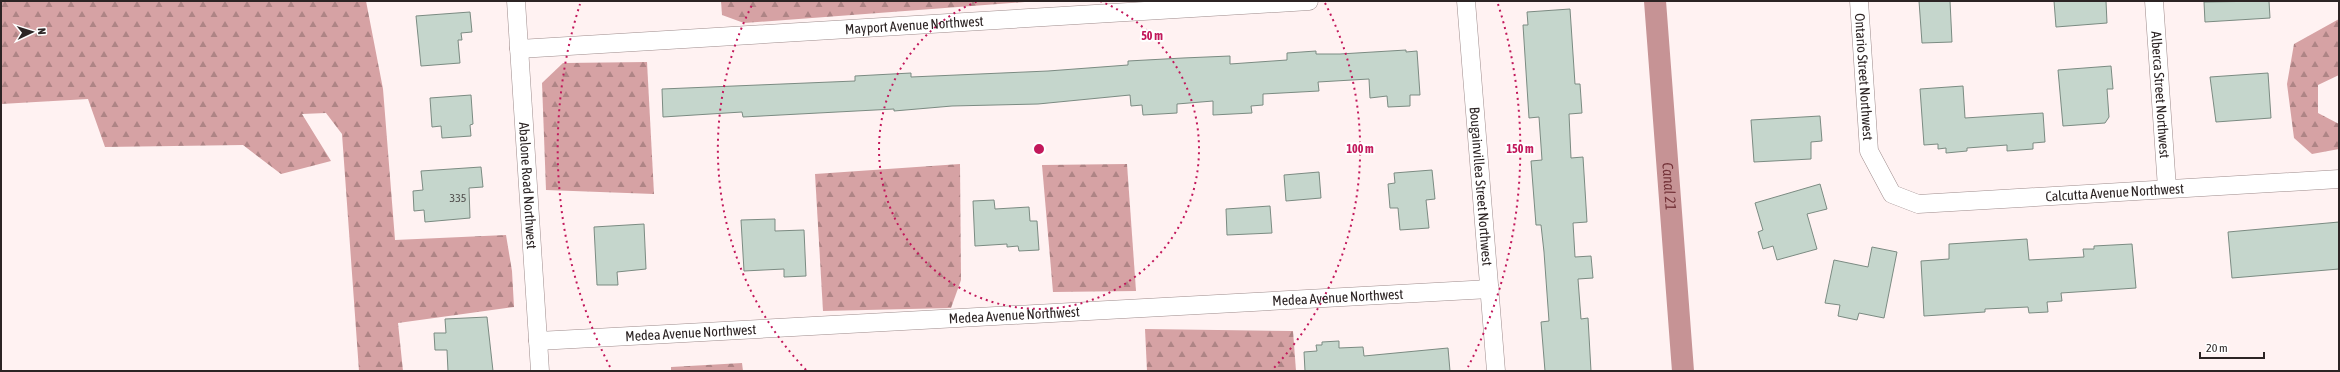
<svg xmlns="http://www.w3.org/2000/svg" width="2340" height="372" font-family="'Asap Condensed',sans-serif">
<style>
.forest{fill:url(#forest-firs)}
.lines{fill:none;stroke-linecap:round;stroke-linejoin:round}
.canal{stroke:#c69395;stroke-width:22}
.building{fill:#c5d6cc;stroke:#7b8b82}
.minor-casing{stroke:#9e8c8c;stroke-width:19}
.minor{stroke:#fff;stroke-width:18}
.ring{fill:none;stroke:#c2185b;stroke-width:2;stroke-dasharray:2 4}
.labels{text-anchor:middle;stroke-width:4;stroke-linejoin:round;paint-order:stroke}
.number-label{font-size:12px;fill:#52504e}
.street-label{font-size:14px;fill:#2c2424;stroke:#fff}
.water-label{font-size:15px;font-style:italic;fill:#743339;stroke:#fff}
.centre{fill:#c2185b;stroke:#fff;stroke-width:2}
.ring-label{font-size:12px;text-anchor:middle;font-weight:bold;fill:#c2185b;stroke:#fff;stroke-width:4;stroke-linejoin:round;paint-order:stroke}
</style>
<defs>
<pattern id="forest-firs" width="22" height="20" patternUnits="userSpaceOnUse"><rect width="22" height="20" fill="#d6a2a4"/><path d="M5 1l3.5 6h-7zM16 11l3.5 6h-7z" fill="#ae8485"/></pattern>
</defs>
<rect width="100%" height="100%" fill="#fff2f2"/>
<!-- forest -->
<g class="forest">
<path d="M1,1H366L383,89L395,240L506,235L512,271L514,307L398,323L403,371H359L342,134L326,113L302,114L331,161L281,174L243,145L105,147L88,99L1,104Z"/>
<path d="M721,1H1025V2L744,23L722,15Z"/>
<path d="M2339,19V75L2318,85V113L2339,124V149L2312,154L2294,138L2287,84L2294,44Z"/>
<path d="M647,62L654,194L546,190L542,83L563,63Z"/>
<path d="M960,164L961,280L951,308L823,311L815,174Z"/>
<path d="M1127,164L1136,291L1053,292L1042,165Z"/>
<path d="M1145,329L1293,331L1296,371H1147Z"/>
<path d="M742,363L743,371H671V367Z"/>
</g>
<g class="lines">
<!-- canal -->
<path class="canal" id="s1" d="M1655,1L1683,371"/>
</g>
<!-- building -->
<g class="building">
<path d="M1919,1H1950L1952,42L1922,43Z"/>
<path d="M2054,1H2106L2107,23L2056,27Z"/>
<path d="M2269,1L2270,18L2205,22L2204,2Z"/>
<path d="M1570,9L1575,84H1580L1582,113L1569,114L1571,158L1583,157L1587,222L1573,223L1575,257L1591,256L1593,278L1578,279L1581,319L1588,318L1591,371H1545L1541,322L1549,321L1544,252L1541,225H1536L1531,161L1542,160L1539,117L1529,118L1523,25H1528L1527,12Z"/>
<path d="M470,12L472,32L461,33L462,40H458L460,63L421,66L416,16Z"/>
<path d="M1406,50V52L1417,51L1420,95H1410V106L1388,107L1387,96L1370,98L1369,79L1318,82L1319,91L1263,94V105L1251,106L1252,113L1213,115V101L1177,104V113L1143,115L1142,105L1131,106L1130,95L1038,104L952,106L894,111V109L743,117L742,112L663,117L662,89L855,81V76L911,73V77L1048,71L1128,65V61L1183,58L1230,56V64L1287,60V53L1316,51V54H1340Z"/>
<path d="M2111,66L2113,89H2107L2109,117L2105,123L2063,126L2058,70Z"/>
<path d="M2268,73L2271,118L2216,122L2210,77Z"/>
<path d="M1963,86L1965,118L2043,113L2045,142L2033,143V149L2007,151V145L1967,148V151L1946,153V148L1938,149V144L1924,145L1920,89Z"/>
<path d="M471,95L473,124L470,125L471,136L442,138L441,126L432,127L430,98Z"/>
<path d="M1820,116L1822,141L1811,142V159L1754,162L1751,120Z"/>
<path d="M481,167L483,187L469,188L470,218L425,222L424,210L414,211L413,191L423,190L421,171Z"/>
<path d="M1432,170L1435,199L1426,200L1429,228L1400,230L1398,208H1390L1388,184L1395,183L1394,173Z"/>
<path d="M1319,172L1321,198L1286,201L1284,175Z"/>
<path d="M1820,184L1827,209L1807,214L1817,249L1777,260L1773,246L1763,249L1758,232L1763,230L1755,203Z"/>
<path d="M994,200L995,209L1029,207L1030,221H1037L1039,250L1019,251L1018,246L1007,247V244L975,246L973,201Z"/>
<path d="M1270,206L1272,233L1227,235L1226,209Z"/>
<path d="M775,219V231L804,230L806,276L784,277V269L744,271L741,220Z"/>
<path d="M2339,222V269L2232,278L2228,232Z"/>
<path d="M644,224L646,269L617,272L618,285H597L594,227Z"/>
<path d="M2027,239L2029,260L2084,257L2083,249H2094V246L2132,244L2136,288L2061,293L2062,301L2047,302L2048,312L2029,313L2028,307L1985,309V312L1924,316L1921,261L1949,259V244Z"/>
<path d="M1872,247L1897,252L1884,318L1859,313L1857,320L1838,316L1840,305L1825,303L1834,260L1868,267Z"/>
<path d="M487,317L493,371H448L447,350H435L434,333H446L445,319Z"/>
<path d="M1339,341V348L1363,347L1364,356L1448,348L1450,371H1305L1304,352L1317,351L1316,345H1322V342Z"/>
</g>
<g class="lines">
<defs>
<g id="minor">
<path id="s2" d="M516,1L540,371"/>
<path id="s3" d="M1466,1L1496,371"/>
<path id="s4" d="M1859,1L1869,151L1892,194L1918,204L2339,179"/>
<path id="s5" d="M2154,1L2167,188"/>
<path id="s6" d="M519,49L1309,1"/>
<path id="s7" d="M538,341L1490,289"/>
</g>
</defs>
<!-- minor casing -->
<use href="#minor" class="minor-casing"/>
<!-- minor -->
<use href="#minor" class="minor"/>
</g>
<!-- distance rings -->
<g class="ring">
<path d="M1100 1A160 160 0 1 1 978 1"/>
<path d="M806 370A321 321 0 0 1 753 3M1325 3A321 321 0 0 1 1272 370"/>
<path d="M610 367A481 481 0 0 1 580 4M1498 4A481 481 0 0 1 1468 367"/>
</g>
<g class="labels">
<!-- number labels -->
<g class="number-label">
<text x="458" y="202">335</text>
</g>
<!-- street labels -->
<g class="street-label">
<text dy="5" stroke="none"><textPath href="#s6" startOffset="396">Mayport Avenue Northwest</textPath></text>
<text dy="5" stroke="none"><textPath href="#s4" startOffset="76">Ontario Street Northwest</textPath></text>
<text dy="5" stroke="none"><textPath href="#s5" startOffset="94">Alberca Street Northwest</textPath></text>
<text dy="5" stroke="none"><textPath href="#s2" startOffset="185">Abalone Road Northwest</textPath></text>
<text dy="5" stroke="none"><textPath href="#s3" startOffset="186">Bougainvillea Street Northwest</textPath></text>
<text dy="5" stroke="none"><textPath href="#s4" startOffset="424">Calcutta Avenue Northwest</textPath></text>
<text dy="5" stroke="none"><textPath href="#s7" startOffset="801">Medea Avenue Northwest</textPath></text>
<text dy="5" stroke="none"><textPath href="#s7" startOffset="477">Medea Avenue Northwest</textPath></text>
<text dy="5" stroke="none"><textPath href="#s7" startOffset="153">Medea Avenue Northwest</textPath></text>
</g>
<!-- water labels -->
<g class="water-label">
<text dy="5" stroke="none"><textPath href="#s1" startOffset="186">Canal 21</textPath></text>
</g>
</g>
<circle cx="1039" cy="149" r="6" class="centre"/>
<g class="ring-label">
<text x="1152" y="40">50 m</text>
<text x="1360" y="153">100 m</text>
<text x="1520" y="153">150 m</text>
</g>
<!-- border -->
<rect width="2340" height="372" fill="none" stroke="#2c2424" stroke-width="4"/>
<!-- north arrow -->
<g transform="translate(32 32) rotate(86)" stroke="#ffffff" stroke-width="3" paint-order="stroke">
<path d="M0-3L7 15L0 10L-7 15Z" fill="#2c2424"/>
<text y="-6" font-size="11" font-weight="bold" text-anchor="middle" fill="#2c2424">N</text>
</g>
<!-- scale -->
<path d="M2200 352v6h64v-6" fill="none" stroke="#2c2424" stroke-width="2"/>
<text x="2206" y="352" font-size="12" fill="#2c2424" stroke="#ffffff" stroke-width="3" paint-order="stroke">20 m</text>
</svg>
